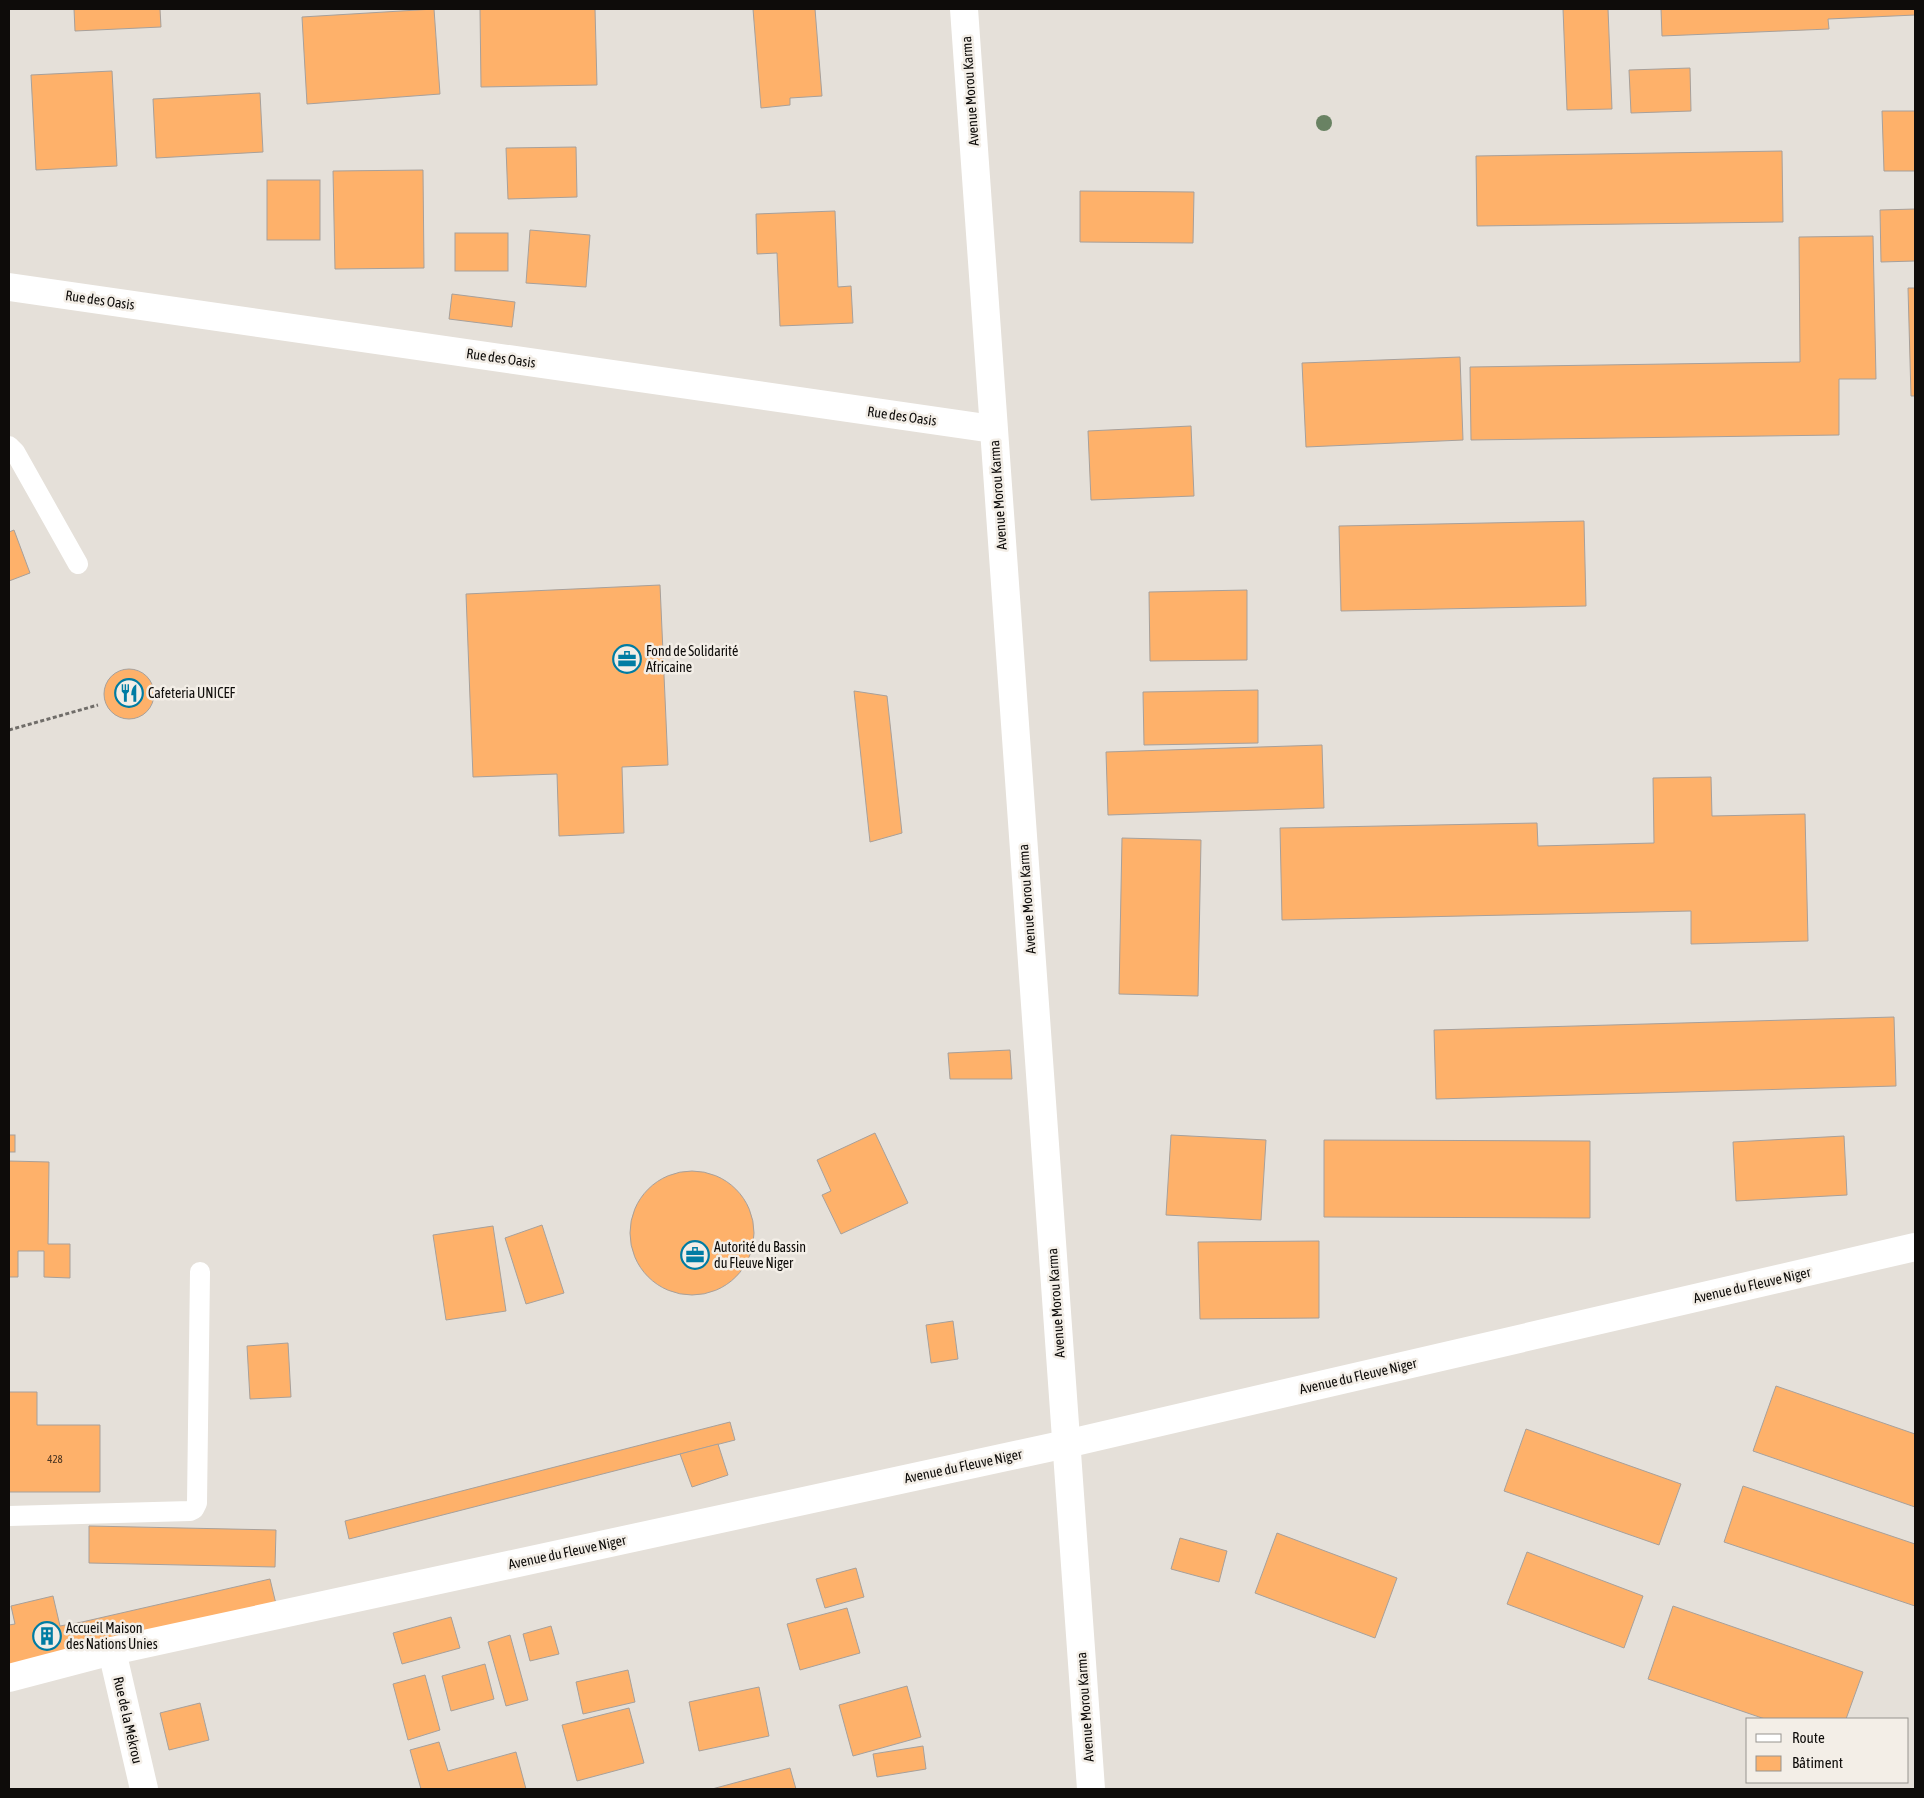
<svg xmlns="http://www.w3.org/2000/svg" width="1924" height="1798" font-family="'Asap Condensed',sans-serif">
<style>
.building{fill:#feb16a;stroke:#a7a09b}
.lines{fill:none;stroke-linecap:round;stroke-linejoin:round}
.path{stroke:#706d69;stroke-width:3;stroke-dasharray:4 2.5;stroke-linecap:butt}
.service{stroke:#fff;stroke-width:20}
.minor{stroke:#fff;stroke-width:28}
.tertiary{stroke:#fff;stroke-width:28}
.tree{fill:#698263}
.labels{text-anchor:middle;stroke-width:5;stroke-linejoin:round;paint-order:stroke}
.number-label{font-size:11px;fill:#4a3522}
.street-label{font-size:14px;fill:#0e0c0a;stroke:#f3eee7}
.poi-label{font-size:14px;fill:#0e0c0a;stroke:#f3eee7;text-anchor:start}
</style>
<rect width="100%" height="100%" fill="#e5e0d9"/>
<!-- building -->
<g class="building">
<path d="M74,9H160L161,27L75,31Z"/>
<path d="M434,9L440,94L307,104L302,17Z"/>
<path d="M480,9H595L597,85L481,87Z"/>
<path d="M753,9H815L822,96L790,98V105L761,108Z"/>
<path d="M1563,9H1608L1612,109L1567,110Z"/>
<path d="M1661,9H1915V15L1828,19L1829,29L1662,36Z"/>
<path d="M1690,68L1691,111L1631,113L1629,70Z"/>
<path d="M112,71L117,166L36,170L31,75Z"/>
<path d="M260,93L263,152L156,158L153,99Z"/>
<path d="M1882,111H1915V171H1884Z"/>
<path d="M576,147L577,197L508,199L506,148Z"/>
<path d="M1782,151L1783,222L1477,226L1476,156Z"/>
<path d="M423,170L424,268L335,269L333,171Z"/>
<rect x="267" y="180" width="53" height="60"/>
<path d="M1080,191L1194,192L1193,243L1080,242Z"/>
<path d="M1915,209V261L1881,262L1880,210Z"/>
<path d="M835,211L838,287L851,286L853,323L780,326L777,253L757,254L756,214Z"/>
<path d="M530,230L590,235L586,287L526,283Z"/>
<rect x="455" y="233" width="53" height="38"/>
<path d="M1873,236L1876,379H1839V435L1471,440L1470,367L1800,362L1799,237Z"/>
<path d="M1908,288H1915V396H1911Z"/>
<path d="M452,294L515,302L512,327L449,319Z"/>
<path d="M1460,357L1463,440L1306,447L1302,363Z"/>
<path d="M1191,426L1194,496L1091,500L1088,431Z"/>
<path d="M1584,521L1586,606L1341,611L1339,526Z"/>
<path d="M14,530L30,573L9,581V532Z"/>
<path d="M660,585L668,765L622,767L624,833L559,836L557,774L473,777L466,594Z"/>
<path d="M1247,590V660L1150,661L1149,592Z"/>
<circle cx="129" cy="694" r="25"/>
<path d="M1258,690V743L1144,745L1143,692Z"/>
<path d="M854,691L887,696L902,833L870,842Z"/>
<path d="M1322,745L1324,808L1108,815L1106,752Z"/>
<path d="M1711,777L1712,816L1805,814L1808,941L1691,944V911L1282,920L1280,828L1537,823L1538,846L1654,843L1653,778Z"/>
<path d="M1122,838L1201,840L1198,996L1119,994Z"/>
<path d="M1894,1017L1896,1086L1436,1099L1434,1030Z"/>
<path d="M1010,1050L1012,1079H950L948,1053Z"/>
<path d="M875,1133L908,1203L841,1234L822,1195L831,1191L817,1160Z"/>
<rect x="9" y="1135" width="6" height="17"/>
<path d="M1171,1135L1266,1140L1261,1220L1166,1215Z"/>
<path d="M1844,1136L1847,1195L1736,1201L1733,1142Z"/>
<path d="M1324,1140L1590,1141V1218L1324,1217Z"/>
<path d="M9,1161L49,1162L48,1244H70V1278L44,1277V1251H18V1277H9Z"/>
<circle cx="692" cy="1233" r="62"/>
<path d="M542,1225L564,1293L526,1304L505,1238Z"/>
<path d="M493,1226L506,1311L446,1320L433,1235Z"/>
<path d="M1319,1241V1318L1200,1319L1198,1242Z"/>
<path d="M953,1321L958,1359L931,1363L926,1325Z"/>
<path d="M288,1343L291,1397L250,1399L247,1346Z"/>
<path d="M1776,1386L1915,1434V1507L1753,1451Z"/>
<path d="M9,1392H37V1425H100V1492H9Z"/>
<path d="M730,1422L735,1440L349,1539L345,1521Z"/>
<path d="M1526,1429L1681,1484L1659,1545L1504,1491Z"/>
<path d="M718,1444L728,1475L692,1487L680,1454Z"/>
<path d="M1743,1486L1915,1544V1606L1724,1542Z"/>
<path d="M89,1526L276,1530L275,1567L89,1563Z"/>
<path d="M1277,1533L1397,1578L1375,1638L1255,1593Z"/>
<path d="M1180,1538L1227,1551L1219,1582L1171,1569Z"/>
<path d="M1527,1552L1643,1596L1624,1648L1507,1604Z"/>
<path d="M856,1568L864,1597L825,1608L816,1579Z"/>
<path d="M270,1579L276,1604L88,1647L82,1622Z"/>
<path d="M53,1596L60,1626L82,1622L88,1647L9,1666V1625L15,1624L11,1606Z"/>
<path d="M1673,1606L1863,1672L1846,1719H1765L1648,1679Z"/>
<path d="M847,1608L860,1653L800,1670L787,1624Z"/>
<path d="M451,1617L460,1648L402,1664L393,1633Z"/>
<path d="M551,1626L559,1654L530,1661L523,1634Z"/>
<path d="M510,1635L528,1700L506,1706L488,1642Z"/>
<path d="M485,1664L494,1699L451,1711L442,1676Z"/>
<path d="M628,1670L635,1702L583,1714L576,1682Z"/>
<path d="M425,1675L440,1730L408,1740L393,1684Z"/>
<path d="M907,1686L921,1737L853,1756L839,1705Z"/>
<path d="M759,1687L769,1736L699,1751L689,1702Z"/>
<path d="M200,1703L209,1740L169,1750L160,1713Z"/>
<path d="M629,1708L644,1763L577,1781L562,1725Z"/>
<path d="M439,1742L448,1771L516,1752L526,1789H421L410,1750Z"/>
<path d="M923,1746L926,1769L877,1777L873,1754Z"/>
<path d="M790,1768L796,1789H712Z"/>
</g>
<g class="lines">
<!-- path -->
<path class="path" d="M9,730L98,705"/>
<!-- service -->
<g class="service">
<path d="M9,446L15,452L78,564"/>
<path d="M9,1516L190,1511L194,1509L197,1503L200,1272"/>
</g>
<!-- minor -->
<g class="minor">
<path d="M9,287L993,429"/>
<path d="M112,1651L144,1789"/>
<path d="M9,1678L112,1651L1066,1444L1915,1247"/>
</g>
<!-- tertiary -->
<path class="tertiary" d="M964,9L1091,1789"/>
</g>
<!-- trees -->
<circle class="tree" cx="1324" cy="123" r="8"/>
<!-- icons -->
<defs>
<symbol id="office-ring" viewBox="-11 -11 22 22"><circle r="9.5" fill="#f3eee7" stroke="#007ca3" stroke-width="1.5"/><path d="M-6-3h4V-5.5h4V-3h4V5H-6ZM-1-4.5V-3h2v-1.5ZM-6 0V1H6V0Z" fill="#007ca3"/></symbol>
<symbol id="restaurant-ring" viewBox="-11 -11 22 22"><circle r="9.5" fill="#f3eee7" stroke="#007ca3" stroke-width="1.5"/><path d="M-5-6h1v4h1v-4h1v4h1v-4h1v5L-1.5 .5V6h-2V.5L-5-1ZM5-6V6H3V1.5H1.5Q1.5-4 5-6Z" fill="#007ca3"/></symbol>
<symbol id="building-ring" viewBox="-11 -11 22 22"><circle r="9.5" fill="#f3eee7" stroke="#007ca3" stroke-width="1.5"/><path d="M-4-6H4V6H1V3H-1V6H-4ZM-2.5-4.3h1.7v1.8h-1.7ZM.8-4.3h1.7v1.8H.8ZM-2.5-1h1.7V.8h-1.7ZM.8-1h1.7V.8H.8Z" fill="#007ca3"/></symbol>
</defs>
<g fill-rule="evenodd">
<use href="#office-ring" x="611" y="643" width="32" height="32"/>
<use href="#restaurant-ring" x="113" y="677" width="32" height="32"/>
<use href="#office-ring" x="679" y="1239" width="32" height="32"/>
<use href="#building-ring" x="31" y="1620" width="32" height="32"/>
</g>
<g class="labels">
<!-- number labels -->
<g class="number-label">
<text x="55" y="1463">428</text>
</g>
<!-- street labels -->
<g class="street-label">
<text transform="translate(970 91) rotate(-94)" y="5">Avenue Morou Karma</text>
<text transform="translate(100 300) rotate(8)" y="5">Rue des Oasis</text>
<text transform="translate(501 358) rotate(8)" y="5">Rue des Oasis</text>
<text transform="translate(902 416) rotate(8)" y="5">Rue des Oasis</text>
<text transform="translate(998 495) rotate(-94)" y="5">Avenue Morou Karma</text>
<text transform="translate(1027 899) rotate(-94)" y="5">Avenue Morou Karma</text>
<text transform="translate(1752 1285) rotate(-13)" y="5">Avenue du Fleuve Niger</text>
<text transform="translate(1056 1303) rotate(-94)" y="5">Avenue Morou Karma</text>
<text transform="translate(1358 1376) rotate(-13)" y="5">Avenue du Fleuve Niger</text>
<text transform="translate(963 1466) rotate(-12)" y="5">Avenue du Fleuve Niger</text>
<text transform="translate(567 1552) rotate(-12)" y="5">Avenue du Fleuve Niger</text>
<text transform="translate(1085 1707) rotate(-94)" y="5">Avenue Morou Karma</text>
<text transform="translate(128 1720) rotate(77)" y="5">Rue de la Mékrou</text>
</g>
<!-- poi labels -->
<g class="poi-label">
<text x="646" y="656">Fond de Solidarité<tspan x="646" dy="16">Africaine</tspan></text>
<text x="148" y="698">Cafeteria UNICEF</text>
<text x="714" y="1252">Autorité du Bassin<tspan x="714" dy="16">du Fleuve Niger</tspan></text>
<text x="66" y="1633">Accueil Maison<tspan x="66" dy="16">des Nations Unies</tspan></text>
</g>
</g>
<!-- border -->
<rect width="1924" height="1798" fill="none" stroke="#0e0c0a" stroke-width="20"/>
<!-- legend -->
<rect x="1746" y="1718" width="162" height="65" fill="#f3eee7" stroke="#97948f"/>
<rect x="1756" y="1734" width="25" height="8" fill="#ffffff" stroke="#97948f"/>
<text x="1792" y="1743" font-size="15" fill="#0e0c0a">Route</text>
<rect x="1756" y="1756" width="25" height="15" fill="#feb16a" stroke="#97948f"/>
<text x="1792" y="1768" font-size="15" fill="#0e0c0a">Bâtiment</text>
</svg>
